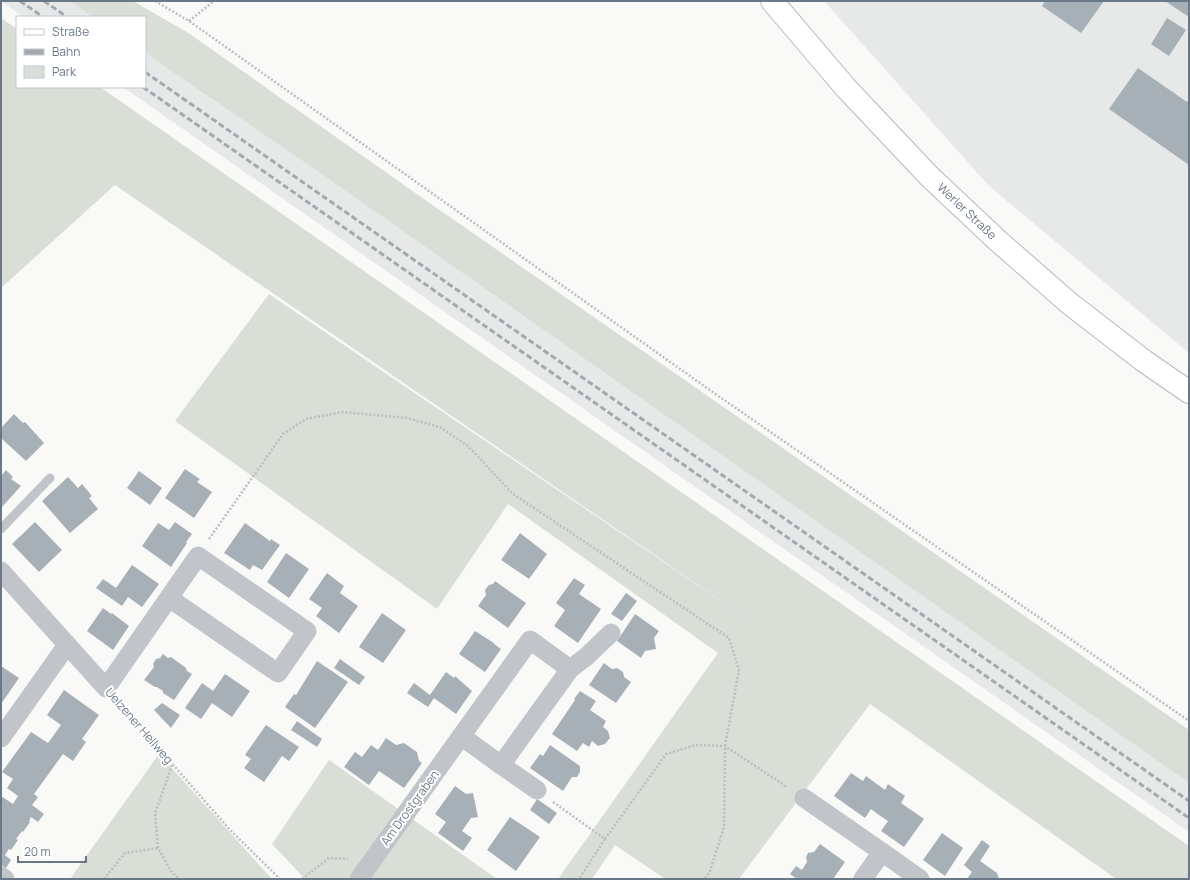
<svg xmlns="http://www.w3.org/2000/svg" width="1190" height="880" font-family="Manrope,sans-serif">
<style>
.built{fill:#e7e9e9}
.green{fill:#d9ded7}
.building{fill:#a8b0b7}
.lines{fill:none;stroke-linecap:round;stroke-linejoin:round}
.primary-casing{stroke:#b5b9be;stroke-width:24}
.path{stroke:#bcbec1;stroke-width:2.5;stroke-dasharray:2 2;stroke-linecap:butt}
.service{stroke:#c1c5c9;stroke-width:9}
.minor{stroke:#c1c5c9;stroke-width:19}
.primary{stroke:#fff;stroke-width:22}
.rail{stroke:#a3a9af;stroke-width:3;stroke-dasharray:6 3;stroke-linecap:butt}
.labels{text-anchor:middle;stroke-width:4;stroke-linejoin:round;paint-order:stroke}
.street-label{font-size:12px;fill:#6a7887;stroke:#fff}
</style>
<rect width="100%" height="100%" fill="#f9faf8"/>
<!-- built -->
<g class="built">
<path d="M1,1H70L93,17H23Z"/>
<path d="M824,1H1189V353L989,186Z"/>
<path d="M145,53L330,180L1189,783V832L123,87H145Z"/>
</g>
<!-- green -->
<g class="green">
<path d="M70,1H133L190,34L421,197L1189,730V783L330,180L145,53V17H93Z"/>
<path d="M1,18L17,29V87H100L1189,846V879H1116L870,704L739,879H665L615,845L592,879H558L718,653L508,504L437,609L175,421L269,294L755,624L115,185L1,288Z"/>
<path d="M159,754L272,879H70Z"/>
<path d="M329,760L497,879H305L272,844Z"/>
</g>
<!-- building -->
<g class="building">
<path d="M1045,1H1104L1081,33L1042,6Z"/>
<path d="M1165,1H1189V17Z"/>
<path d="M1167,18L1186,30L1169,56L1151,44Z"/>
<path d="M1138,68L1187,102L1189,99V165L1109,109Z"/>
<path d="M14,414L23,423L25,422L44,443L26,461L1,438V428Z"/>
<path d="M185,469L200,479L197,482L212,492L194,518L165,498Z"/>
<path d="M6,470L13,477L11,479L21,486L1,508V476Z"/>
<path d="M139,471L162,488L150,505L127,488Z"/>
<path d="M68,477L78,488L82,484L92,496L89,498L98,509L70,533L42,501Z"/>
<path d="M35,522L62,550L39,572L12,544Z"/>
<path d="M175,522L192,534L186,542L187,543L171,567L142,546L158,523L169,530Z"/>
<path d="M245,523L270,541L271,539L280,545L262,570L253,565L250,570L224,553Z"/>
<path d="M520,533L547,554L529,579L501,560Z"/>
<path d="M286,553L309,569L289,598L267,582Z"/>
<path d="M132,565L159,584L142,607L128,597L122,606L96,588L103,579L116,588Z"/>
<path d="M327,573L344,586L340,593L358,606L339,633L316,616L322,608L309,599Z"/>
<path d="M574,578L585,585L579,594L601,609L578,643L554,626L565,610L556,603Z"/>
<path d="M495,581L526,603L508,628L478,606L486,595L485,590L489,585L493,584Z"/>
<path d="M626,593L637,601L622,621L611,614Z"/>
<path d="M103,608L111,614L112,613L129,626L113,650L87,631Z"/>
<path d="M382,613L406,630L383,663L359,647Z"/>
<path d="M635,614L659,631L654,638L656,649L645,651L641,658L617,641Z"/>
<path d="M475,631L494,643H493L501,649L485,672L459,654Z"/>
<path d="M163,654L168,658L171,657L186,668L187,671L192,674L174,700L163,693V691L157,687H155L144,680L154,667L153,664L156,659L160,658Z"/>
<path d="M340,659L365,677L359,685L334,668Z"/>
<path d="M317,661L348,682L315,728L285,707L294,694L296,695Z"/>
<path d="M604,663L612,669L617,668L623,672L624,677L631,682L616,703L589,685Z"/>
<path d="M1,666L19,678L1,704Z"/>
<path d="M446,672L454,678L455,676L472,691L456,714L434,698L428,707L407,693L414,683L430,695Z"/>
<path d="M225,674L250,691L232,717L212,703L201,719L185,708L202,683L213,691Z"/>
<path d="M64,690L99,715L82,739L86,742L73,761L63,754L34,794L38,797L32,805L44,814L38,822L31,817L29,821L30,822L23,832L22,831L16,839L18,840L11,850L9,849L5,855L11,860L6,868L1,865V796L13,804L18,796L7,788L13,779L2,772L31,732L48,743L61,725L47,715Z"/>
<path d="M580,691L596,701L590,710L606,721L603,727L608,731L610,738L605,744L598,746L592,741L589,747L583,743L577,751L552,734L575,700L574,699Z"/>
<path d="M162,703L180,715L171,728L154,710Z"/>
<path d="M297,721L322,739L317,747L291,730Z"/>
<path d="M266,725L299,747L289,761L282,756L264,782L244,768L251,759L245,755Z"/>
<path d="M386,738L396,745L404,743L417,752L419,761L422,763L404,788L379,771L369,785L344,767L355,752L362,757L371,745L378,750Z"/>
<path d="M550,745L580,766V772L577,777H572L563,791L530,768L540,754L543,756Z"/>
<path d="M851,773L863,781L866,776L885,790L888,784L905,796L901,803L924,819L904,847L881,831L888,821L879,815L871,809L865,818L834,796Z"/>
<path d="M455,786L466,794L473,793L478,817L471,818L462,831L472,838L463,851L438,833L446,822L435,814Z"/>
<path d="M537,799L557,813L549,824L530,810Z"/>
<path d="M510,817L540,837L516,871L487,850Z"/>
<path d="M942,833L963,848L945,876L923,860Z"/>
<path d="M982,840L990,846L980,861L997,873L999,879H967L972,872L964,865Z"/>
<path d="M820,844L845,862L833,879H797L790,874L796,866L802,870L807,862L806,857L808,853L814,852Z"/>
</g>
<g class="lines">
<defs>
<g id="primary">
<path id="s1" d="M772,1L846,88L929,176L997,240L1069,303L1144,361L1189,392"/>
</g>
</defs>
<!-- primary casing -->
<use href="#primary" class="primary-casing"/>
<!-- path -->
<g class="path">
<path d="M155,1L189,21L714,393L1189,721"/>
<path d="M189,21L214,1"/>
<path d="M209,539L283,434L306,419L342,412L407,418L440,427L468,446L513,494L729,638L739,670L725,746L724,827L710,871L705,879"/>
<path d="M120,704L230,830L280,879"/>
<path d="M172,765L155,814L158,848L171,871L179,879"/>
<path d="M553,802L605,839L579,879"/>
<path d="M605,839L666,754L696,745L725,746L787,787"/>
<path d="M104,879L125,853L158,848"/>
<path d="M302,879L329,858L348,859"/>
</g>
<!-- service -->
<path class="service" d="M1,529L50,478"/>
<!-- minor -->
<g class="minor">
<path d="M1,571L106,688L198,556L307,631L278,673L169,598"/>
<path d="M570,669L586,657L611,633"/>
<path d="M1,738L67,645"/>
<path d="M501,765L537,790"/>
<path d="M804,798L882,852"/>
<path d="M1,876L5,879"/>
<path d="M359,879L530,640L570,669L501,765L461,736"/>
<path d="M863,879L882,852L920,879"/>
</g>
<!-- primary -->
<use href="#primary" class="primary"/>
<!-- rail -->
<g class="rail">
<path d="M20,1L43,17"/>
<path d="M44,1L67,17"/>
<path d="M145,72L1189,801"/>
<path d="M143,87L1189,818"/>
</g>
</g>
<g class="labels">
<!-- street labels -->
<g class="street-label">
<text dy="4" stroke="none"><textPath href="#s1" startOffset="287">Werler Straße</textPath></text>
<text transform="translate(139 726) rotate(49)" y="4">Uelzener Hellweg</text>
<text transform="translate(410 808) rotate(-54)" y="4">Am Drostgraben</text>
</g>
</g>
<!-- border -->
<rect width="1190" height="880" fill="none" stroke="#6a7887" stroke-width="4"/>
<!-- legend -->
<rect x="16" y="16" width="130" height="72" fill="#ffffff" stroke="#c3c9cf"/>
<rect x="24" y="29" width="20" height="6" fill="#ffffff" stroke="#c3c9cf"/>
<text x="52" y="36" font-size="12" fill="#6a7887">Straße</text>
<rect x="24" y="49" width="20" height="6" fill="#a3a9af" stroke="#c3c9cf"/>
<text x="52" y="56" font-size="12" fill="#6a7887">Bahn</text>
<rect x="24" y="66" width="20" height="12" fill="#d9ded7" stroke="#c3c9cf"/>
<text x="52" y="76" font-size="12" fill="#6a7887">Park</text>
<!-- scale -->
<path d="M18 856v6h68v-6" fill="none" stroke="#6a7887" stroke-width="2"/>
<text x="24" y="856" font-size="12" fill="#6a7887" stroke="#ffffff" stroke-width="3" paint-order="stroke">20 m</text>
</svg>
